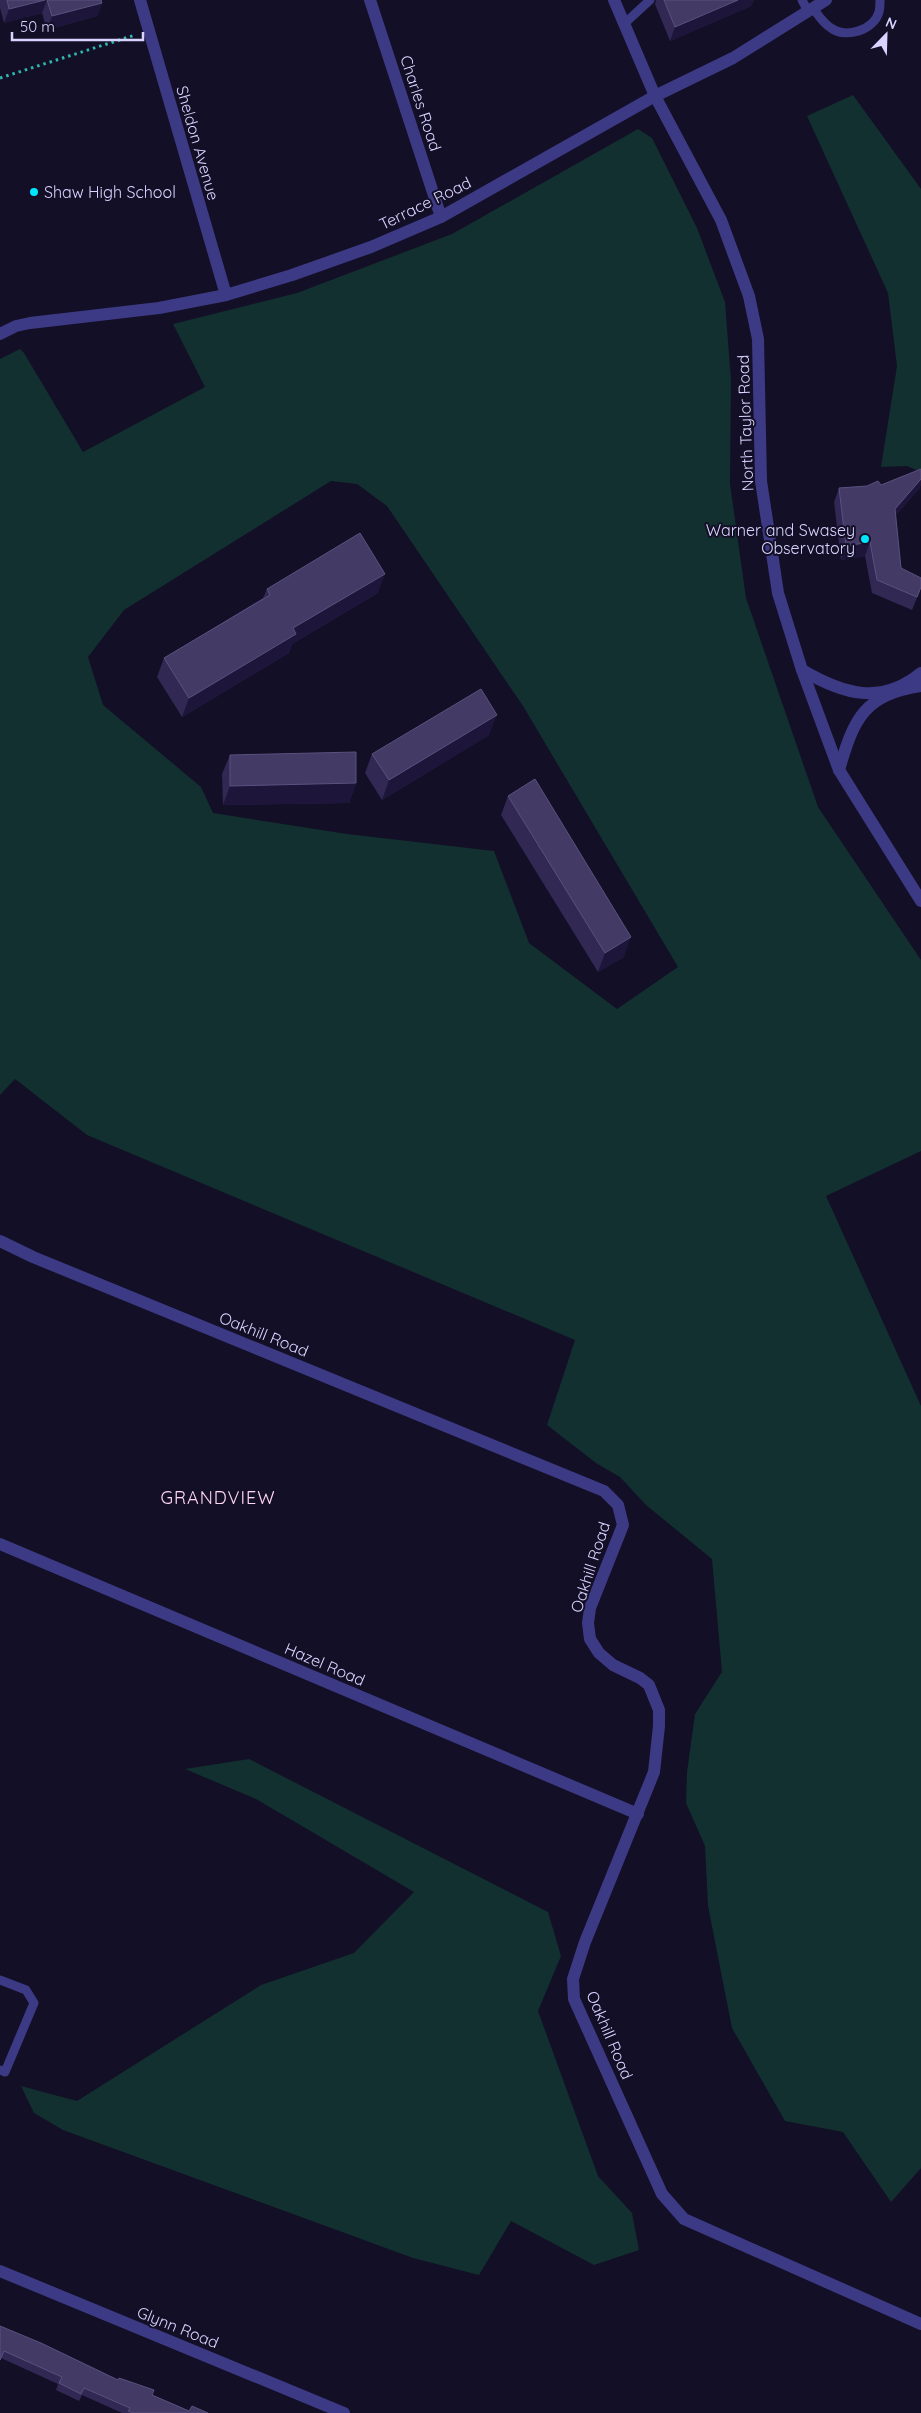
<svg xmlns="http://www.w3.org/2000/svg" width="921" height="2413" font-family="Quicksand,sans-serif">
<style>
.green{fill:#12302f;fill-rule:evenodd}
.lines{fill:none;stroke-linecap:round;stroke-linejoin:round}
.path{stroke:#2fb8b0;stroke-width:3;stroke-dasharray:2.5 4;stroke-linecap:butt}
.service{stroke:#3d3a85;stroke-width:9}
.minor{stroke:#3d3a85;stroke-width:12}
.tertiary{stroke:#3d3a85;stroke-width:12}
.wall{fill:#312854}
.shaded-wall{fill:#1d163a}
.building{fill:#433a66;stroke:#5a527e}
.poi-dot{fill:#00e5ff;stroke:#130f26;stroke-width:2}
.labels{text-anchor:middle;stroke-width:4;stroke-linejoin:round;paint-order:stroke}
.street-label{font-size:16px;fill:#d9d4ff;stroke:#130f26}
.poi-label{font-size:16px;fill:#d9d4ff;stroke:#130f26;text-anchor:start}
.neighbourhood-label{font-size:18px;letter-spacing:1px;fill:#ffd6f0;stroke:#130f26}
</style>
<rect width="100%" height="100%" fill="#130f26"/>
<!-- green -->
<g class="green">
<path d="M853,95L921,189V472L907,466L881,467L897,366L888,293L807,116Z"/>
<path d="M638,129L652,138L697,228L725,302L731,380L730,484L746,598L818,807L921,960V1151L826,1196L921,1406V2168L891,2202L843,2132L785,2121L732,2028L708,1906L705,1846L686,1803L687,1772L695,1714L722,1672L712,1559L646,1505L620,1477L596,1463L547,1425L575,1340L87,1135L15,1079L0,1095V359L20,349L24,353L83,452L205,387L173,324L297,293L452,234ZM331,481L357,484L387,506L523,706L678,967L617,1009L529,943L494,851L347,834L213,813L201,787L103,705L88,657L124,610Z"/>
<path d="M249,1759L548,1912L561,1956L538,2011L598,2176L632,2213L639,2250L594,2265L511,2221L479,2275L413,2258L63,2130L34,2113L21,2086L77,2101L261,1985L354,1953L414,1892L256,1799L185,1769Z"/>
</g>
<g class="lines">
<!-- path -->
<path class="path" d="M0,78L135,35"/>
<!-- service -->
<g class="service">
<path d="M802,0L808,11"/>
<path d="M813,8C818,15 823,23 831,28C846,39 874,30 879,12C880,8 880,4 880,0"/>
<path d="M624,24L650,0"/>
<path d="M0,1980L26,1990L34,2003L5,2072L0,2070"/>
</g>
<!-- minor -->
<g class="minor">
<path d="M140,0L226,295"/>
<path d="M370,0L441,217"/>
<path d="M0,334L16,326L30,323L159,308L226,295L292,275L371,247L441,217L655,96L733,58L826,0"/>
<path d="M802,670C843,694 881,706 921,673"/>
<path d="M839,770C854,718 864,695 921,686"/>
<path d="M0,1241L33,1257L604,1491L618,1505L623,1525L590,1608L588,1623L590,1639L599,1653L613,1665L640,1678L649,1685L659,1710V1726L654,1772L585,1942L573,1979L574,1999L662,2194L684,2219L921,2324"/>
<path d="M0,1544L638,1814"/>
<path d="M0,2271L344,2413"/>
</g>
<!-- tertiary -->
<path class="tertiary" d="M614,0L655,96L721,220L749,296L758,339L761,481L778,593L802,670L839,770L921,901"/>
</g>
<!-- wall -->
<g class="wall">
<path d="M0,0H101L102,3L97,16L47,30L42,13L4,23L0,8Z"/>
<path d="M656,0H754L751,6L670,41L655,4Z"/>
<path d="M921,469V484L919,489L895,516L901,568L921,588L912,610L872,593L865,556L841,560L834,502L839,488L881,485Z"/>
<path d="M267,589L378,593L292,644L289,653L182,717L157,677L164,658L263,598Z"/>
<path d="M489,735L382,800L365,773L372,754Z"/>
<path d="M230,755L356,783L349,803L223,805L222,774Z"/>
<path d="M508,796L624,957L598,972L501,815Z"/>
<path d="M0,2326L118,2380L189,2411L208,2413H122L82,2395L79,2401L56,2390L58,2384L1,2358L0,2361Z"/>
</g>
<!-- shaded-wall -->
<g class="shaded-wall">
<path d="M45,0H47L42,13L4,23L9,9Z"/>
<path d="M738,0H754L751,6L670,41L675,27Z"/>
<path d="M102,3L97,16L47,30L52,16Z"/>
<path d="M921,479V484L919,489L890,522L895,509Z"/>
<path d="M870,542L865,556L841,560L846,546Z"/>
<path d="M385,574L378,593L292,644L289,653L182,717L189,698L293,628Z"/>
<path d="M497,715L489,735L382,800L389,780Z"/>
<path d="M356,783L349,803L223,805L230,786Z"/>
<path d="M631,937L624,957L598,972L605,953Z"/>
</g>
<!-- building -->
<g class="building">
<path d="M7,0H45L9,9Z"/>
<path d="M47,0H101L102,3L52,16Z"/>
<path d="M664,0H738L675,27Z"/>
<path d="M921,469V479L895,509L901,568L921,578V587L917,597L877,580L870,542L846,546L839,488L867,486L878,481L881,485Z"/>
<path d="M360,533L385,574L293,628L296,634L189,698L164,658L270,595L267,589Z"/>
<path d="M481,689L497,715L389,780L372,754Z"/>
<path d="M356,752V783L230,786V755Z"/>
<path d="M535,779L631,937L605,953L508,796Z"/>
<path d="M0,2326L41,2343L118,2380L119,2378L154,2390L152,2395L189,2411L192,2406L208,2413H133L128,2411L130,2408L84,2388L81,2394L59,2383L62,2377L4,2351L0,2360Z"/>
</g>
<!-- markers -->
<g class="poi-dot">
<circle cx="34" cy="192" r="5"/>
<circle cx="865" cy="539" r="5"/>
</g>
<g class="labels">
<!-- street labels -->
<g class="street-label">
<text transform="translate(421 103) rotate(72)" y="6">Charles Road</text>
<text transform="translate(198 143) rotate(74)" y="6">Sheldon Avenue</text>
<text transform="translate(425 203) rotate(-26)" y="6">Terrace Road</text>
<text transform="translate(745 423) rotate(-92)" y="6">North Taylor Road</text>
<text transform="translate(264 1334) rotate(22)" y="6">Oakhill Road</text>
<text transform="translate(590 1567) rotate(-72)" y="6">Oakhill Road</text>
<text transform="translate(325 1664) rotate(23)" y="6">Hazel Road</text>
<text transform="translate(610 2035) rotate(67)" y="6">Oakhill Road</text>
<text transform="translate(178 2327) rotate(22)" y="6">Glynn Road</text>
</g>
<!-- poi labels -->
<g class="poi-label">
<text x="44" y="198">Shaw High School</text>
<text x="855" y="536" text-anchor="end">Warner and Swasey<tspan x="855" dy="18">Observatory</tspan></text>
</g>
<!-- neighbourhood labels -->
<g class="neighbourhood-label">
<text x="218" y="1504">GRANDVIEW</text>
</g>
</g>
<!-- north arrow -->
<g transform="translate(886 35) rotate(23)" stroke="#130f26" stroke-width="4" paint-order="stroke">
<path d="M0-4L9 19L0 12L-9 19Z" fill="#d9d4ff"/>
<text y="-8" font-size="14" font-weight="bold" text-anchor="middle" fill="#d9d4ff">N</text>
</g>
<!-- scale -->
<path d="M12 32v8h131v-8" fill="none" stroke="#d9d4ff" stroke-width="2.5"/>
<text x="20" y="32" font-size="15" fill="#d9d4ff" stroke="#130f26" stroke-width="4" paint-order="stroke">50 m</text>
</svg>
